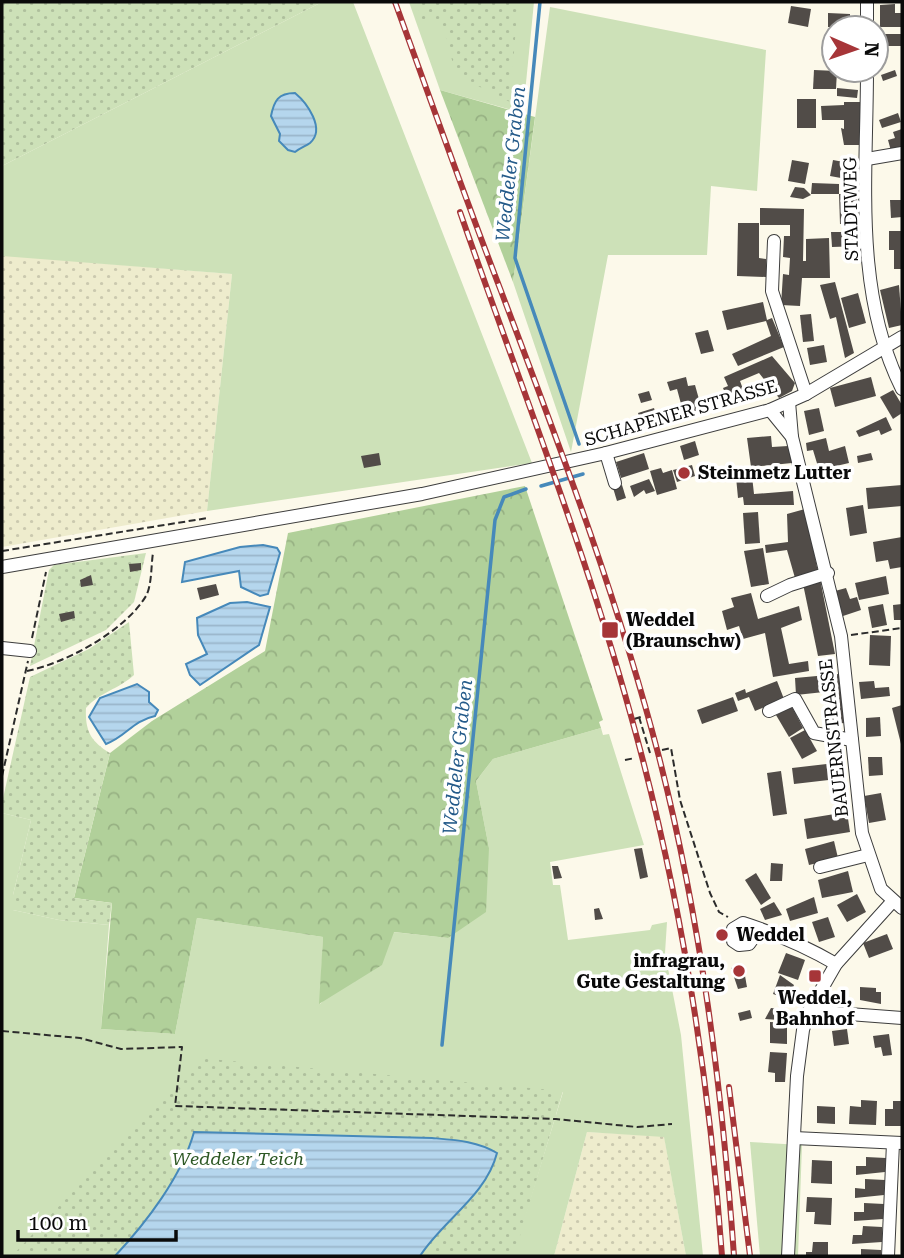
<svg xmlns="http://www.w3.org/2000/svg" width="904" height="1258" font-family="'Roboto Serif',serif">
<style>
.farmland{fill:url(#farmland-dots)}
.grass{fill:#cde1b8}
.forest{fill:url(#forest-crowns)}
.park{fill:url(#park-dots)}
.water{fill:url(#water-rules);stroke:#4689ba;stroke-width:2}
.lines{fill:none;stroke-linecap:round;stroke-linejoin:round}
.stream{stroke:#4689ba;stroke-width:3.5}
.building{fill:#514c48}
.minor-casing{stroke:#3d3d3d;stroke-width:14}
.path{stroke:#2c2c2c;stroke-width:2;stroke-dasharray:7 3.5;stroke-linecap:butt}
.minor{stroke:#fff;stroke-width:12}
.rail-casing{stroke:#a63538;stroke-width:6}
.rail{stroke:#fff;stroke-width:3.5;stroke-dasharray:10;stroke-linecap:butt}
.poi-dot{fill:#a63538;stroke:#fff;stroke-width:2.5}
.labels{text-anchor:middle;stroke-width:7;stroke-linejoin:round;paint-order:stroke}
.street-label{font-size:18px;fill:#0a0a0a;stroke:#fff}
.poi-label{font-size:18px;font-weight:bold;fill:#0a0a0a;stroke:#fff;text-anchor:start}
.park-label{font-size:18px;font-style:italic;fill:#2d5824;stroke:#fff}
.water-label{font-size:19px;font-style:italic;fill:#255b8a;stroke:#fff}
</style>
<defs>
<pattern id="farmland-dots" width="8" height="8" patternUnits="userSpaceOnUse" patternTransform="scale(1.75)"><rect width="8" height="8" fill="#eeeccd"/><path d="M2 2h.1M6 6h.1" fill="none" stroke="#cbc9af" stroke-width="1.8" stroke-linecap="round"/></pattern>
<pattern id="forest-crowns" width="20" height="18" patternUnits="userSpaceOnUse" patternTransform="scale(1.75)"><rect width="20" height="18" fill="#b1d09a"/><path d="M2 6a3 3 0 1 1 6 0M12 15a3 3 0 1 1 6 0" fill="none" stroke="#97b183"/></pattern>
<pattern id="park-dots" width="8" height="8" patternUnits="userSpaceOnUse" patternTransform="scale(1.75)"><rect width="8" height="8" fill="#cde1b8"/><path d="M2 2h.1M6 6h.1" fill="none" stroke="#afc09d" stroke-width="1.8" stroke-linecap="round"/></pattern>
<pattern id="water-rules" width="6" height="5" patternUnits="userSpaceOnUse" patternTransform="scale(1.75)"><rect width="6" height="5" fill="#b5d6ed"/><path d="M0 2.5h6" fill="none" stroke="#9ab6ca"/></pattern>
</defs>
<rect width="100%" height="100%" fill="#fcf9ea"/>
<!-- farmland -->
<g class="farmland">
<path d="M2,255L232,274L207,511L2,547Z"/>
<path d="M587,1132L664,1136L686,1256H554Z"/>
</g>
<!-- grass -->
<g class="grass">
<path d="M322,2H353L532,463L207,511L232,274L2,256V166Z"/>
<path d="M409,2H534L523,113L440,90Z"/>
<path d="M550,7L766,50L757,191L711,186L707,255H608L571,452L513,282Z"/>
<path d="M601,728L603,735L609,734L644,845L550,862L553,885H560L568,940L650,930L652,925L667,922L665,953L681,1035L703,1256H686L664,1137L587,1132L554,1256H513L563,1092L12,1256H2V813L31,820L13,895V910L59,920L109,925L101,1029L175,1034L197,918L323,937L320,1004L393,932L448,938L489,848L476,781L493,759Z"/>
<path d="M750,1142L802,1145L798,1256H760Z"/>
</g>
<!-- forest -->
<g class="forest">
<path d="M440,90L535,117L513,282Z"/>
<path d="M525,486L603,720L599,722L601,728L493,759L476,781L489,848L486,912L448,938L394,932L382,965L319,1004L323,937L197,918L175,1034L101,1029L112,903L74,898L110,753L152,721L265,651L288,533Z"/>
</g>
<!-- park -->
<g class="park">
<path d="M2,2H322L2,166Z"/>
<path d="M416,2H518L510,102L456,75L441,19L422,21Z"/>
<path d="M146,553L134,602L106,630L30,666L49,570L54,565Z"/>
<path d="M129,622L134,675C119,689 100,692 86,708C85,730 90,741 110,753L74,898L112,903L109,925L59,920L13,910V895L31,820L2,813V803L30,677L89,649Z"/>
<path d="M199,1058L563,1091L514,1256H12Z"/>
</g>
<!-- water -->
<g class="water">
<path d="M295,93C307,103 326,129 310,143C306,146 300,148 295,152L288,150L279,141L280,134L271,116C274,101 278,93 295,93Z"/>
<path d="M263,545L277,548L280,553L268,594L260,596L241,587L239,571L182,582L185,562L240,547Z"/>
<path d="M247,602L270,607L259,645L200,685L190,675L186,664L207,654L198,635L197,618L230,603Z"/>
<path d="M137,684L149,692V702L158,710L155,716C132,721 127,736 106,744L89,717L100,698Z"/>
<path d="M194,1132L432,1138C456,1140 477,1141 497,1153C486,1196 443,1220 420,1256H115C146,1223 182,1176 194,1132Z"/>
</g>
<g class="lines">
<!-- stream -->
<g class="stream">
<path d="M540,2L515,258L579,444"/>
<path d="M541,486L583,474"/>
<path d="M442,1045L495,520L504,497L526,489"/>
</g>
</g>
<!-- building -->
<g class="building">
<path d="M895,4V13H902V27H880V5Z"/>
<path d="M791,6L811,9L808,27L788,23Z"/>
<path d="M828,13L850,14V27H828Z"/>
<path d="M876,34H902V46H884V57L876,58Z"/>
<rect x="828" y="41" width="6" height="17"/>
<path d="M814,70L837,71L836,89H813Z"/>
<path d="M895,70L897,76L883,81L881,75Z"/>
<path d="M837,88L858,90L857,98L837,96Z"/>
<rect x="797" y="99" width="19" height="29"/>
<path d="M844,102H861V145H844L841,128L844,129V120H822L821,106L844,105Z"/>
<path d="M898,113L901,122L882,128L879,120Z"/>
<path d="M902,129V148L891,151L888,140L895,138L893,132Z"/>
<path d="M792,160L809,163L805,184L788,181Z"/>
<path d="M833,160L854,164L852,180L830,176Z"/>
<path d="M812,183L839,184V194H811Z"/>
<path d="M795,187L804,188L811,195L803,199L790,197Z"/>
<path d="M839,194H857L858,224H840Z"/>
<path d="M890,200H902V217L891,218Z"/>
<path d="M760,208L804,209L803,261H806V239L829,238L830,278H802L800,306L781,305L783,274L789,275L790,258L783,257L784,236H790V225H760Z"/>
<path d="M738,223H759V258L766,259V277L737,276Z"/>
<path d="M889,231H902V269H894V250H889Z"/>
<path d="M831,232H861L862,246L832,247Z"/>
<path d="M835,282L854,353L845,358L836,317L830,319L820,285Z"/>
<path d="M899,285L902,325L889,328L880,290Z"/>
<path d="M858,293L866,323L849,328L841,298Z"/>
<path d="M763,302L767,320L772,318L784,347L738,366L732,354L771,336L766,321L727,330L722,311Z"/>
<path d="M811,314L814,341L803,342L800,315Z"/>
<path d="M708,330L714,351L701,354L695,333Z"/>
<path d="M824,345L827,362L810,365L807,348Z"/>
<path d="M772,356L795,383L792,391L779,398L759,373L740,381L747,400L731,407L723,388L728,386L724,377Z"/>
<path d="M686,377L688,386L695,385L702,410L684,415L677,389L670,391L667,382Z"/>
<path d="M871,377L876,396L835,407L830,388Z"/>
<path d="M893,390L902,405V413L893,419L880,397Z"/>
<path d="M649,391L652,400L641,403L638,394Z"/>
<path d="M654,408L658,424L643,428L638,413Z"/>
<path d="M819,408L824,431L809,435L804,411Z"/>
<path d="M886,417L892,430L881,435L879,430L859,437L856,431Z"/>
<path d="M771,436L772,447L788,446L792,463L751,467L747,438Z"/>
<path d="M826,438L829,451L845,446L849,463L819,470L813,450L807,451L806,443Z"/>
<path d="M695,441L699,455L684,460L680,446Z"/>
<path d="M379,453L381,465L364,468L361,456Z"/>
<path d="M644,453L649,469L621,478L616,462Z"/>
<path d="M871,453L873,460L858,463L857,456Z"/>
<path d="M692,465L695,476L677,482L673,470Z"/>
<path d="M661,468L663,473L672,470L677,489L657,495L650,471Z"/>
<path d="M752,476L754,494L793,491L794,505H744L743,497L738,498L736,477Z"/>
<path d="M649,479L655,491L646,494L644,490L634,497L630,486Z"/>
<path d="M622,485L626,498L617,501L613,488Z"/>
<path d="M902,485V506L868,509L866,488Z"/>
<path d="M863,505L867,533L850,536L846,508Z"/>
<path d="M805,509L818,572L795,578L787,550L766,553L765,545L788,542L787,514Z"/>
<path d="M758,512L760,543L745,544L743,513Z"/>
<path d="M902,537V567L890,569L888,560L876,562L873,542Z"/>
<path d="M763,548L769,584L751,587L744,551Z"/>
<path d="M141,563V570L130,572L129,564Z"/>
<path d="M91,575L93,585L81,587L80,580Z"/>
<path d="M886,576L889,594L859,600L855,583Z"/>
<path d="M820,579L835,654L818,656L803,584Z"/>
<path d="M216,584L219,595L200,600L197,588Z"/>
<path d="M846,588L850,599L857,597L861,610L843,616L835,591Z"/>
<path d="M751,593L758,619L799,606L802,620L781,628L789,664L808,661L809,671L773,677L765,633L743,639L739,626L727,630L722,611L734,607L731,598Z"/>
<path d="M883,604L887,625L872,628L868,607Z"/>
<path d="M902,604V620H894L893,605Z"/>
<path d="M74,611L75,618L61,622L59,614Z"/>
<path d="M870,635L891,636L890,666L869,665Z"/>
<path d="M839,674L844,723L827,725L824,692L796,695L795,678Z"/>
<path d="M777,681L784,699L755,711L749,697L738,701L735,693L745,689L746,693Z"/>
<path d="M874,681L875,688L889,687L890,696L861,699L859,682Z"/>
<path d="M733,697L738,711L702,724L697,710Z"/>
<path d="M902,705V744H901L892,708Z"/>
<path d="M792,707L803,728L789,737L776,715Z"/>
<path d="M880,717L881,736L866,737V718Z"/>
<path d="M805,730L817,751L802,759L790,738Z"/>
<path d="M868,757H882L883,775L869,776Z"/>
<path d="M844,762L846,778L794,784L792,768Z"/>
<path d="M781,771L787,814L773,816L767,773Z"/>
<path d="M881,793L886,820L869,823L864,796Z"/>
<path d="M847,812L850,832L807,839L804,819Z"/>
<path d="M834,841L838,858L809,865L805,849Z"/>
<path d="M642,848L648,877L640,879L634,849Z"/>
<path d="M771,863L783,864L782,881H770Z"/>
<path d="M552,866H558L562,878L554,879Z"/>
<path d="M848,871L853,892L822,898L818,880Z"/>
<path d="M756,873L771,898L761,905L745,880Z"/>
<path d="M857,894L866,912L847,922L837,905Z"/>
<path d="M814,897L818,913L790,921L786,909Z"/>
<path d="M774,902L782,915L765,920L760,909Z"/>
<path d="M599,908L603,919L595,920L594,909Z"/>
<path d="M828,917L835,937L819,942L812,922Z"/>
<path d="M887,934L893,949L869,958L863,943Z"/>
<path d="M786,953L805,960L798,980L778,973Z"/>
<path d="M743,965L747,987L738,989L731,968Z"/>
<path d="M780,975L794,985L790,995L780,992L779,996L773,994Z"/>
<path d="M860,987L876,988V992H881V1004L860,1000Z"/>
<path d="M771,1008L780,1009L779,1020L765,1019Z"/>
<path d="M750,1010L752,1018L740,1021L738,1013Z"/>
<path d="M770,1022L787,1023V1044L770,1043Z"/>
<path d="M847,1029L849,1044L834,1046L832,1031Z"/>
<path d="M889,1034L892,1055L883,1056L881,1047L875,1048L873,1036Z"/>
<path d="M770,1052L787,1053L785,1082H775V1073L768,1072Z"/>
<path d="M861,1100L877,1101L876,1125L849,1124L850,1106L861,1107Z"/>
<path d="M893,1101H902V1126H885V1109H893Z"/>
<path d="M817,1106L835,1107V1124L817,1123Z"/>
<path d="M866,1157L886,1158L885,1172L856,1175V1166H866Z"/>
<path d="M812,1160L832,1161V1184L811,1183Z"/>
<path d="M865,1179L885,1180L884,1195L855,1198V1188L865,1189Z"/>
<path d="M807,1197L832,1198L831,1225L814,1224L815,1212H806Z"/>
<path d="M864,1203L884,1204L883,1219L854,1221V1212H864Z"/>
<path d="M863,1226L882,1227V1242L852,1244L853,1235H862Z"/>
<path d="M813,1242H828V1256H806V1252H812Z"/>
<path d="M861,1249L881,1250V1256H861Z"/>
</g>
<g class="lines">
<defs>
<g id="minor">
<path d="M867,2V28"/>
<path d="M867,70C867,176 853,292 902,389"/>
<path d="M867,159L902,153"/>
<path d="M774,241L772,291L806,394"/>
<path d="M789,402L792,437L841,636L862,833L881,889L902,908"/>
<path d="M770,410L792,437"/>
<path d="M606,453L615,483"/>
<path d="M2,567L422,494L606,453L770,410L806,394L902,337"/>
<path d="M767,596L790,585L828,573"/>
<path d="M2,648L30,651"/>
<path d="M769,711L795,699L814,733L852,740"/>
<path d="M820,867L868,855"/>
<path d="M753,930L754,937L749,944L739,945L733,941V929L743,923C774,933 807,947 836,964"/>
<path d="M809,1011L902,1018"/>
<path d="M794,1138L902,1143"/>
<path d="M788,1256L797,1076L803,1030L809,1011L836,964L892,902"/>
<path d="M888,1256L893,1143"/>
</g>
</defs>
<!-- minor casing -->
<use href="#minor" class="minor-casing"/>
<!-- path -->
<g class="path">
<path d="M2,551L208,518"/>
<path d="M851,635L902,628"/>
<path d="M32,638L46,572"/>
<path d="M27,671C66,663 125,631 146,596C152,585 151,565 153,553"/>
<path d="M639,717L650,753"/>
<path d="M634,719L644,716"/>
<path d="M662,750L671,748L680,800L710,893L719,912L728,917"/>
<path d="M625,760L635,758"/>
<path d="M2,776L28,661"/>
<path d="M2,1031L80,1038L121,1049L182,1047L175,1106L556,1119L637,1127L672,1124"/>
</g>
<!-- minor -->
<use href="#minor" class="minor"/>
<defs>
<g id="rail">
<path d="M395,2C430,98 464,195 501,291C559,445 618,598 659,757C701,921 722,1088 734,1256"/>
<path d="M460,212C518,379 584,545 631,716C680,891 709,1075 722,1256"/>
<path d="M729,1087L750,1256"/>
</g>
</defs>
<!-- rail casing -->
<use href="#rail" class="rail-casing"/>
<!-- rail -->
<use href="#rail" class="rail"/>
</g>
<!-- markers -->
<g class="poi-dot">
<circle cx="684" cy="473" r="7"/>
<rect x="601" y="621" width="18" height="18" rx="3.5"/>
<circle cx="722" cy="935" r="7"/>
<circle cx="739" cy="971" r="7"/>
<rect x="808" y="969" width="14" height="14" rx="3.5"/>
</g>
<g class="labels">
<!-- street labels -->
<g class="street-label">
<text transform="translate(851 209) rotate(-91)" y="6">STADTWEG</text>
<text transform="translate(681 413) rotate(-16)" y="6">SCHAPENER STRASSE</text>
<text transform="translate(834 738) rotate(-96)" y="6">BAUERNSTRASSE</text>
</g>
<!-- poi labels -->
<g class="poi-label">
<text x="698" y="479">Steinmetz Lutter</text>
<text x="626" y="626">Weddel<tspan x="626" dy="21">(Braunschw)</tspan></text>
<text x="736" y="941">Weddel</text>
<text x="725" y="967" text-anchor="end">infragrau,<tspan x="725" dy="21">Gute Gestaltung</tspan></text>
<text x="815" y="1004" text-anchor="middle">Weddel,<tspan x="815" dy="21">Bahnhof</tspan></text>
</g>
<!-- park labels -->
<g class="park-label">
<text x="238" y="1165">Weddeler Teich</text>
</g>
<!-- water labels -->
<g class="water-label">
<text transform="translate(510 164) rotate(-84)" y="7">Weddeler Graben</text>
<text transform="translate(457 757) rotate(-84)" y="7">Weddeler Graben</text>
</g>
</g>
<!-- border -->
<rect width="904" height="1258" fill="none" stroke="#0a0a0a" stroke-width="7"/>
<!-- north arrow -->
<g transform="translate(855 49) rotate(92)"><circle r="33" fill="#ffffff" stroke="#9d9d9d" stroke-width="2"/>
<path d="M0-5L12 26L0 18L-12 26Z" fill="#a63538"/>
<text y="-10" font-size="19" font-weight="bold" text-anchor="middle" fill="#0a0a0a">N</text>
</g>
<!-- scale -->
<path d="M18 1230v10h158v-10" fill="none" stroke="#0a0a0a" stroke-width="3.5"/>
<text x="28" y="1230" font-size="21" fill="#0a0a0a" stroke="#ffffff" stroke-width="5" paint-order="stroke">100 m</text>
</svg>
